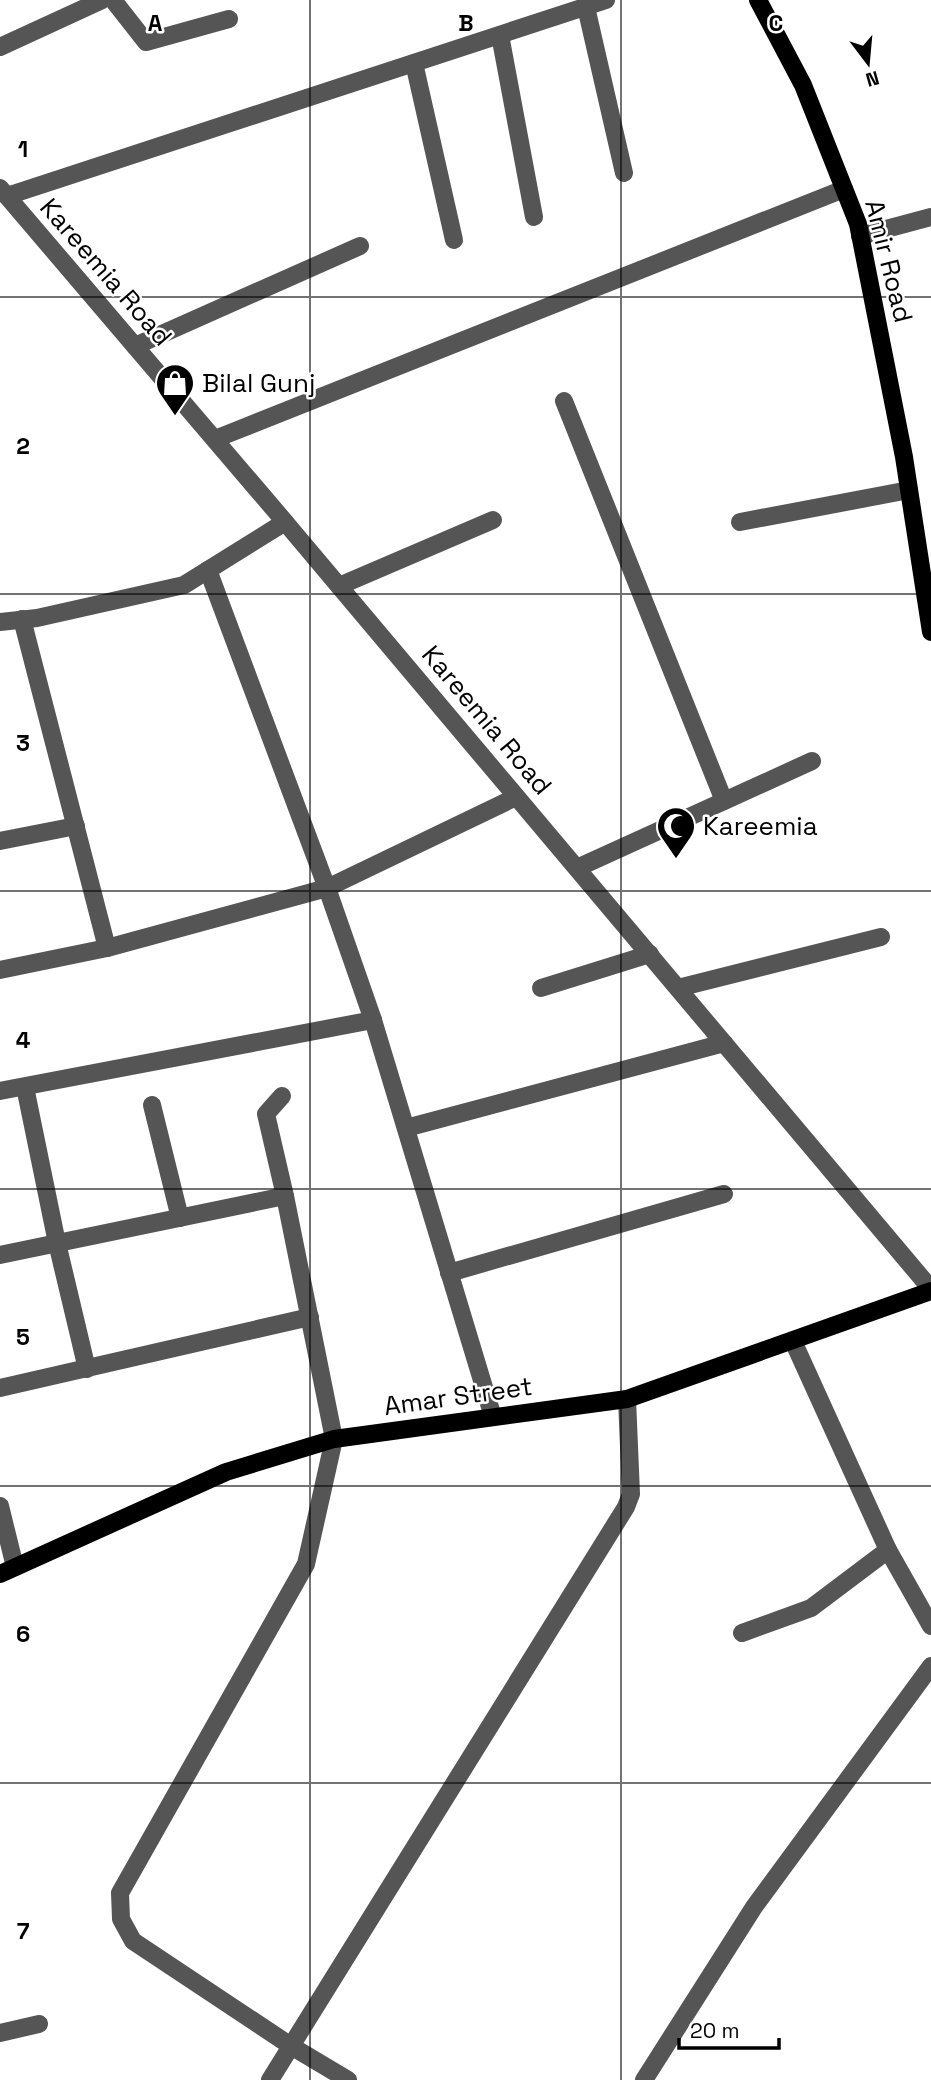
<svg xmlns="http://www.w3.org/2000/svg" width="931" height="2080" font-family="'Space Grotesk',sans-serif">
<style>
.lines{fill:none;stroke-linecap:round;stroke-linejoin:round}
.minor{stroke:#555;stroke-width:18}
.major{stroke:#000;stroke-width:18}
.grid{fill:none;stroke:#000;stroke-width:2;stroke-opacity:0.55}
.labels{text-anchor:middle;stroke-width:5;stroke-linejoin:round;paint-order:stroke}
.street-label{font-size:26px;fill:#000;stroke:#fff}
.poi-label{font-size:26px;fill:#000;stroke:#fff;text-anchor:start}
.grid-label{font-size:23px;text-anchor:middle;font-weight:bold;fill:#000;stroke:#fff;stroke-width:5;stroke-linejoin:round;paint-order:stroke}
</style>
<rect width="100%" height="100%" fill="#fff"/>
<g class="lines">
<!-- minor -->
<g class="minor">
<path d="M113,0L146,42L229,19"/>
<path d="M586,7L624,173"/>
<path d="M500,35L534,217"/>
<path d="M0,47L102,0"/>
<path d="M414,63L454,240"/>
<path d="M0,188L285,522L931,1289"/>
<path d="M7,196L606,0"/>
<path d="M860,236L931,217"/>
<path d="M135,346L360,246"/>
<path d="M564,401L724,801"/>
<path d="M215,439L844,189"/>
<path d="M740,522L909,490"/>
<path d="M208,570L327,888L373,1020L493,1417"/>
<path d="M339,586L493,520"/>
<path d="M22,619L107,948"/>
<path d="M0,622L37,618L184,585L285,522"/>
<path d="M0,841L76,826"/>
<path d="M577,868L812,761"/>
<path d="M0,970L107,948L327,888L516,797"/>
<path d="M541,988L650,954"/>
<path d="M678,988L881,937"/>
<path d="M25,1087L57,1243L87,1369"/>
<path d="M0,1091L373,1020"/>
<path d="M282,1096L266,1114L285,1196L334,1439L306,1564L120,1893L121,1919L133,1941L291,2046L348,2080"/>
<path d="M152,1105L180,1218"/>
<path d="M406,1128L724,1043"/>
<path d="M0,1255L285,1196"/>
<path d="M449,1273L724,1194"/>
<path d="M793,1341L888,1550L931,1626"/>
<path d="M0,1388L310,1317"/>
<path d="M0,1506L15,1567"/>
<path d="M742,1633L811,1608L888,1550"/>
<path d="M0,2033L39,2024"/>
<path d="M270,2080L626,1507L631,1494L627,1399"/>
<path d="M644,2080L754,1907L931,1666"/>
</g>
<!-- major -->
<g class="major">
<path d="M758,0L803,85L858,224L904,457L931,632"/>
<path d="M0,1574L226,1472L334,1439L627,1399L931,1291"/>
</g>
</g>
<!-- grid -->
<path class="grid" d="M310,0V2080M621,0V2080M0,297H931M0,594H931M0,891H931M0,1189H931M0,1486H931M0,1783H931"/>
<!-- icons -->
<defs>
<symbol id="shop-pin" viewBox="-11 -11 22 30"><path d="M0 17L-7.5 6A9.5 9.5 0 1 1 7.5 6Z" fill="#000" stroke="#fff"/><path d="M-5-2.5h2.3a2.7 3.5 0 0 1 5.4 0H5L5.5 6h-11ZM-1.5-2.5h3a1.5 2.3 0 0 0-3 0Z" fill="#fff"/></symbol>
<symbol id="mosque-pin" viewBox="-11 -11 22 30"><path d="M0 17L-7.5 6A9.5 9.5 0 1 1 7.5 6Z" fill="#000" stroke="#fff"/><path d="M3.5-4.9A6 6 0 1 0 3.5 4.9A5 5 0 1 1 3.5-4.9Z" fill="#fff"/></symbol>
</defs>
<g fill-rule="evenodd">
<use href="#shop-pin" x="153" y="361" width="44" height="60"/>
<use href="#mosque-pin" x="654" y="804" width="44" height="60"/>
</g>
<g class="labels">
<!-- street labels -->
<g class="street-label">
<text transform="translate(889 261) rotate(76)" y="9">Amir Road</text>
<text transform="translate(106 272) rotate(49)" y="9">Kareemia Road</text>
<text transform="translate(487 720) rotate(50)" y="9">Kareemia Road</text>
<text transform="translate(458 1396) rotate(-8)" y="9">Amar Street</text>
</g>
<!-- poi labels -->
<g class="poi-label">
<text x="202" y="392">Bilal Gunj</text>
<text x="703" y="835">Kareemia</text>
</g>
</g>
<g class="grid-label">
<text x="155" y="31">A</text>
<text x="466" y="31">B</text>
<text x="776" y="31">C</text>
<text x="23" y="157">1</text>
<text x="23" y="454">2</text>
<text x="23" y="751">3</text>
<text x="23" y="1048">4</text>
<text x="23" y="1345">5</text>
<text x="23" y="1642">6</text>
<text x="23" y="1939">7</text>
</g>
<!-- north arrow -->
<g transform="translate(868 63) rotate(164)" stroke="#ffffff" stroke-width="5" paint-order="stroke">
<path d="M0-5L12 26L0 18L-12 26Z" fill="#000000"/>
<text y="-10" font-size="19" font-weight="bold" text-anchor="middle" fill="#000000">N</text>
</g>
<!-- scale -->
<path d="M679 2038v10h100v-10" fill="none" stroke="#000000" stroke-width="3.5"/>
<text x="690" y="2038" font-size="21" fill="#000000" stroke="#ffffff" stroke-width="5" paint-order="stroke">20 m</text>
</svg>
